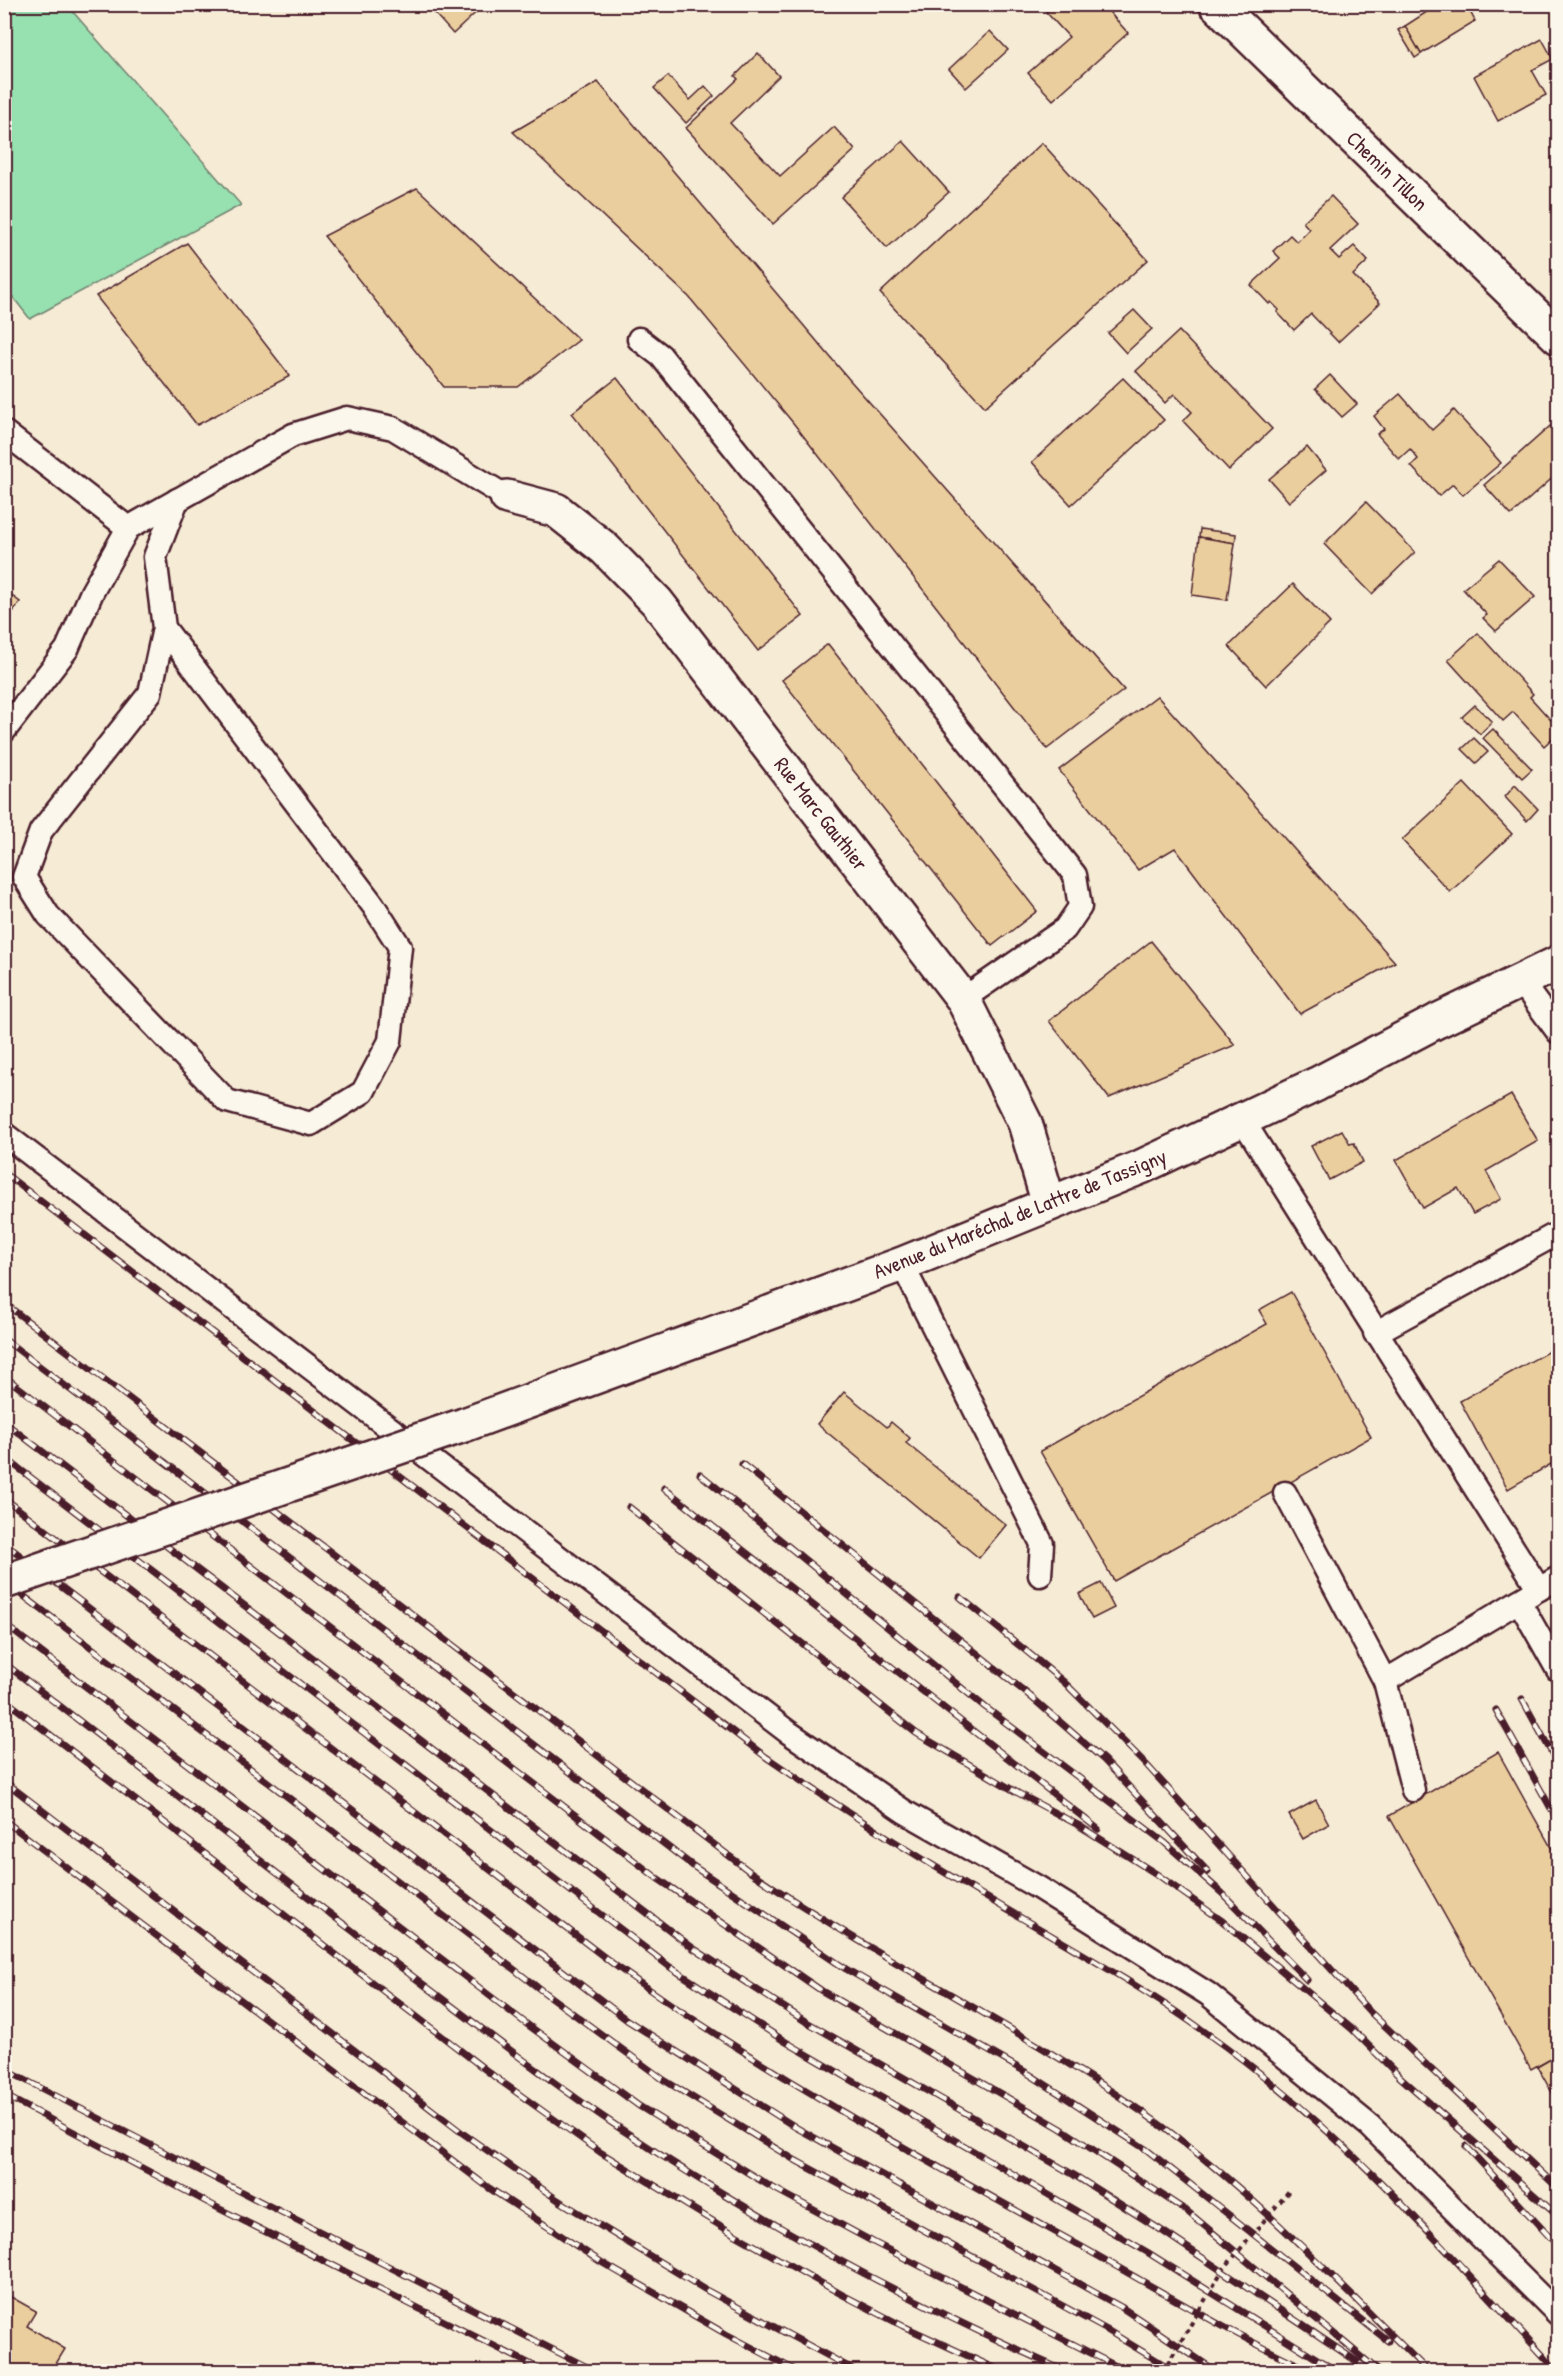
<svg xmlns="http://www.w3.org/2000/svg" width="1563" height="2376" font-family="'Patrick Hand',sans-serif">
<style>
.green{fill:#97e0b0;stroke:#70806e;stroke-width:1.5}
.building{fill:#eace9e;stroke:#4a1f2b;stroke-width:1.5}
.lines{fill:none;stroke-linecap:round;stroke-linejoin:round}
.lane-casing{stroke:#4a1f2b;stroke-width:27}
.street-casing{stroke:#4a1f2b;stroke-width:38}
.secondary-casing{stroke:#4a1f2b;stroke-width:38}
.path{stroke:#4a1f2b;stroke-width:4;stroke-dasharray:4.5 4.5;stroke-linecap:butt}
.lane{stroke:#fbf7ec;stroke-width:22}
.street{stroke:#fbf7ec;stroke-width:33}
.secondary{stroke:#fbf7ec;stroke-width:33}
.rail-casing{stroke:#4a1f2b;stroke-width:7}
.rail{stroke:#fbf7ec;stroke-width:4.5;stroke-dasharray:14;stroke-linecap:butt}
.secondary-bridge-casing{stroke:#4a1f2b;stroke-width:38;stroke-linecap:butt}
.secondary-bridge{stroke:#fbf7ec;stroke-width:33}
.labels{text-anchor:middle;stroke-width:6;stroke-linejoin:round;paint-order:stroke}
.street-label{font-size:21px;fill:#4a1f2b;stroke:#fbf7ec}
</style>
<rect width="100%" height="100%" fill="#f6ebd5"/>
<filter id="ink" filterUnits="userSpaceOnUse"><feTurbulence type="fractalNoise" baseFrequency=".0167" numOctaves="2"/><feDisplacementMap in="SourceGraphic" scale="12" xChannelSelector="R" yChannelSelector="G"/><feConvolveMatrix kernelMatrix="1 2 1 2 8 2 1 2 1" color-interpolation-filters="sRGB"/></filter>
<g filter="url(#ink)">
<!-- green -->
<path class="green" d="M5,4L67,5L241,205L30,319L5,287Z"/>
<!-- building -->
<g class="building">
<path d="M426,4H485L453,34Z"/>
<path d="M1055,4H1102L1128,33L1053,100L1028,73L1069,37L1046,12Z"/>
<path d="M1431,4H1466L1475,21L1421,54L1405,26L1433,8Z"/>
<path d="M1405,26L1421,54L1415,58L1398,30Z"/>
<path d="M990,31L1008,50L966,88L949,69Z"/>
<path d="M1542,39L1553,59L1532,70L1546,95L1498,121L1474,76Z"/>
<path d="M758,53L779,76L730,123L780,176L834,127L855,150L773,224L686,128L738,79L735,76Z"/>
<path d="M668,76L690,100L705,86L714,96L686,123L654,88Z"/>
<path d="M598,82L848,378L1124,690L1047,749L794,424L689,297L513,132Z"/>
<path d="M903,141L949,192L887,248L841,197Z"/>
<path d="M1042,143L1148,260L985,407L880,293Z"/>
<path d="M417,188L579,340L518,387H444L324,236Z"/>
<path d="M1331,196L1358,224L1330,250L1339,259L1354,246L1368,261L1353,275L1380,303L1338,342L1311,314L1294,330L1277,312L1279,310L1271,302L1269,304L1251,285L1280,258L1273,251L1290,235L1297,242L1309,229L1303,222Z"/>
<path d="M187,243L290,376L197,425L96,296Z"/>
<path d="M1134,310L1152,329L1126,353L1108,333Z"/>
<path d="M1179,331L1272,429L1229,470L1183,421L1192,412L1174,394L1165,403L1136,371Z"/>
<path d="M1330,375L1357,404L1342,417L1315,389Z"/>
<path d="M617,378L803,616L758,651L572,413Z"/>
<path d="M1123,378L1164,420L1071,505L1032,462Z"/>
<path d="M1400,394L1432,430L1454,410L1501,463L1463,495L1453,484L1439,496L1411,466L1418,459L1410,449L1399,459L1377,434L1384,429L1374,416Z"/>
<path d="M1557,420L1558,473L1511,515L1484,485Z"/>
<path d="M1307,447L1326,470L1289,502L1269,479Z"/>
<path d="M1366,502L1415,552L1372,594L1324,544Z"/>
<path d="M1200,529L1236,534L1235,543L1199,537Z"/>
<path d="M1199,537L1235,543L1227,600L1192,595Z"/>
<path d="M1499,559L1535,597L1496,631L1483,618L1487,615L1463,589Z"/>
<path d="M1293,584L1330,623L1266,686L1229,646Z"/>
<path d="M4,590L20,602L10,616L4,611Z"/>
<path d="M1478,633L1533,694L1530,697L1558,728V733L1544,746L1513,712L1503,721L1448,660Z"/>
<path d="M828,644L1037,911L992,946L782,680Z"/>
<path d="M1157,696L1395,962L1300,1014L1175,848L1138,870L1059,770Z"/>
<path d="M1475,705L1492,722L1480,734L1462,717Z"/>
<path d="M1493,729L1532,769L1522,778L1483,738Z"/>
<path d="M1474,738L1488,752L1476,763L1462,749Z"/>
<path d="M1464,783L1512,834L1450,892L1402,840Z"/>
<path d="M1515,785L1538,809L1527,821L1505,797Z"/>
<path d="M1151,941L1235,1045L1109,1098L1049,1021Z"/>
<path d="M1511,1095L1538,1141L1486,1171L1501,1199L1473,1214L1458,1188L1423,1208L1396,1160Z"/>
<path d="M1342,1130L1350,1144L1354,1143L1363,1162L1329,1180L1311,1146Z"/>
<path d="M1291,1292L1371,1437L1114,1581L1040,1451L1267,1324L1259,1310Z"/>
<path d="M1558,1346V1460L1508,1489L1460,1401Z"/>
<path d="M844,1392L887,1427L891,1422L910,1438L906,1443L1006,1525L979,1558L817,1424Z"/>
<path d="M1101,1583L1114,1608L1092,1619L1079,1594Z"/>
<path d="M1498,1752L1558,1860V2054L1531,2069L1389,1816Z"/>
<path d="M1316,1800L1329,1824L1303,1839L1289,1815Z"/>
<path d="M1558,2054V2096L1555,2098L1537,2066Z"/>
<path d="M4,2293L36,2311L27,2326L65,2349L51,2372H4Z"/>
</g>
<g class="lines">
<defs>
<g id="lane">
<path d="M639,339L661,356L1075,875L1080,907L1065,929L963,999"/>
<path d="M4,432L128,528"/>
<path d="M164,628L373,905L400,947L390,1041L363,1092L311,1124L227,1101L48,915L24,877L41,831L150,693L164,628L155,557L177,500"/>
<path d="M4,731L67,649L92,592L128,528L293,435L347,418L393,428L507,497"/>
<path d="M1522,983L1558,1032"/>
<path d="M1242,1119L1539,1589L1385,1681L1413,1790"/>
<path d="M4,1134L788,1732L905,1812L1039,1888L1208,1994L1370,2126L1558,2314"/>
<path d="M902,1264L1042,1544L1040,1575"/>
<path d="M1375,1333L1558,1233"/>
<path d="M1285,1493L1385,1681"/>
<path d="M1539,1589L1558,1578"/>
<path d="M1519,1601L1558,1670"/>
</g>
<g id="street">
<path d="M1216,4L1558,337"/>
<path d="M507,497L556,510L604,548L657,602L963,999L1025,1123L1049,1204"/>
</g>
<path id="secondary" d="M464,1425L902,1264L1141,1167L1317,1084L1437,1021L1558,963"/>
</defs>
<!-- lane casing -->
<use href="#lane" class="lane-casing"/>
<!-- street casing -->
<use href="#street" class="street-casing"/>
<!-- secondary casing -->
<use href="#secondary" class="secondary-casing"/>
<!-- path -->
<path class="path" d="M1163,2372L1222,2271L1289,2191"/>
<!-- lane -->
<use href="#lane" class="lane"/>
<!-- street -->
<use href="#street" class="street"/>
<!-- secondary -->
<use href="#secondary" class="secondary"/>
<defs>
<g id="rail">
<path d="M4,1173L766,1757C844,1811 924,1861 1006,1909C1074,1949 1144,1988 1208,2034C1341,2128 1449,2253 1558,2372"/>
<path d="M4,1303L749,1871C873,1956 1008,2021 1132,2105C1243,2180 1334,2279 1429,2372"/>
<path d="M4,1339L693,1866L846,1969L1029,2074L1147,2150L1388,2341"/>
<path d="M4,1376L657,1878L822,1991L1060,2128L1188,2212L1380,2372"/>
<path d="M4,1422L693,1948L805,2021L1074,2175L1164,2232L1365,2367"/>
<path d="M4,1457L670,1967L786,2042L1147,2252L1338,2372"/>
<path d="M742,1464L1030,1696L1104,1760L1208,1872"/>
<path d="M700,1474L985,1707L1164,1842L1222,1893L1307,1980"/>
<path d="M664,1488L1098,1829"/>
<path d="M4,1498L616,1966C755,2066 905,2149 1055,2232C1141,2279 1224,2331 1314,2372"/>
<path d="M629,1507L916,1733L1018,1793L1078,1825L1158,1875L1221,1920L1352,2029L1400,2077L1558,2216"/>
<path d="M4,1543L627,2020L797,2128L1121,2307L1217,2372"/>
<path d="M4,1581L549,1996L664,2080L793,2159L1107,2330L1176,2372"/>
<path d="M960,1597L1064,1682L1143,1761L1370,2012L1558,2188"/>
<path d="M4,1624L528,2025L639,2106L768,2185L875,2243L1128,2372"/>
<path d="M4,1663C137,1765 269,1868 403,1969C475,2023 546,2079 621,2129C762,2223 912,2303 1067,2372"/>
<path d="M4,1699L495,2077L600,2152L734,2234L841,2294L903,2326L1003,2372"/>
<path d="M1522,1699L1558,1764"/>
<path d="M1496,1710L1558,1821"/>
<path d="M4,1781L461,2132L558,2200L706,2290L858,2372"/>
<path d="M4,1820L489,2188L601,2262L726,2334L799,2372"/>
<path d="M4,2069L222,2182L597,2372"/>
<path d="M4,2095L220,2209L546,2372"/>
<path d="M1466,2146L1558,2246"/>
</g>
</defs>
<!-- rail casing -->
<use href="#rail" class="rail-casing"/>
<!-- rail -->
<use href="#rail" class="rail"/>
<defs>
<path id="secondary-bridge" d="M4,1582L464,1425"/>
</defs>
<!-- secondary-bridge casing -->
<use href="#secondary-bridge" class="secondary-bridge-casing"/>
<!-- secondary-bridge -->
<use href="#secondary-bridge" class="secondary-bridge"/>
</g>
</g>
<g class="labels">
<!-- street labels -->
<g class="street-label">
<text transform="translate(1387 171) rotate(44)" y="7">Chemin Tillon</text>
<text transform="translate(821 814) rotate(52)" y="7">Rue Marc Gauthier</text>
<text transform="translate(1020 1214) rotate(-22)" y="7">Avenue du Maréchal de Lattre de Tassigny</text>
</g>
</g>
<!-- margin -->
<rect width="1563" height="2376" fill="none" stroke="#fbf7ec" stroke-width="24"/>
<rect x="12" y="12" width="1539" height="2352" fill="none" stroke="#4a1f2b" stroke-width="2" filter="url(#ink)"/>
</svg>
